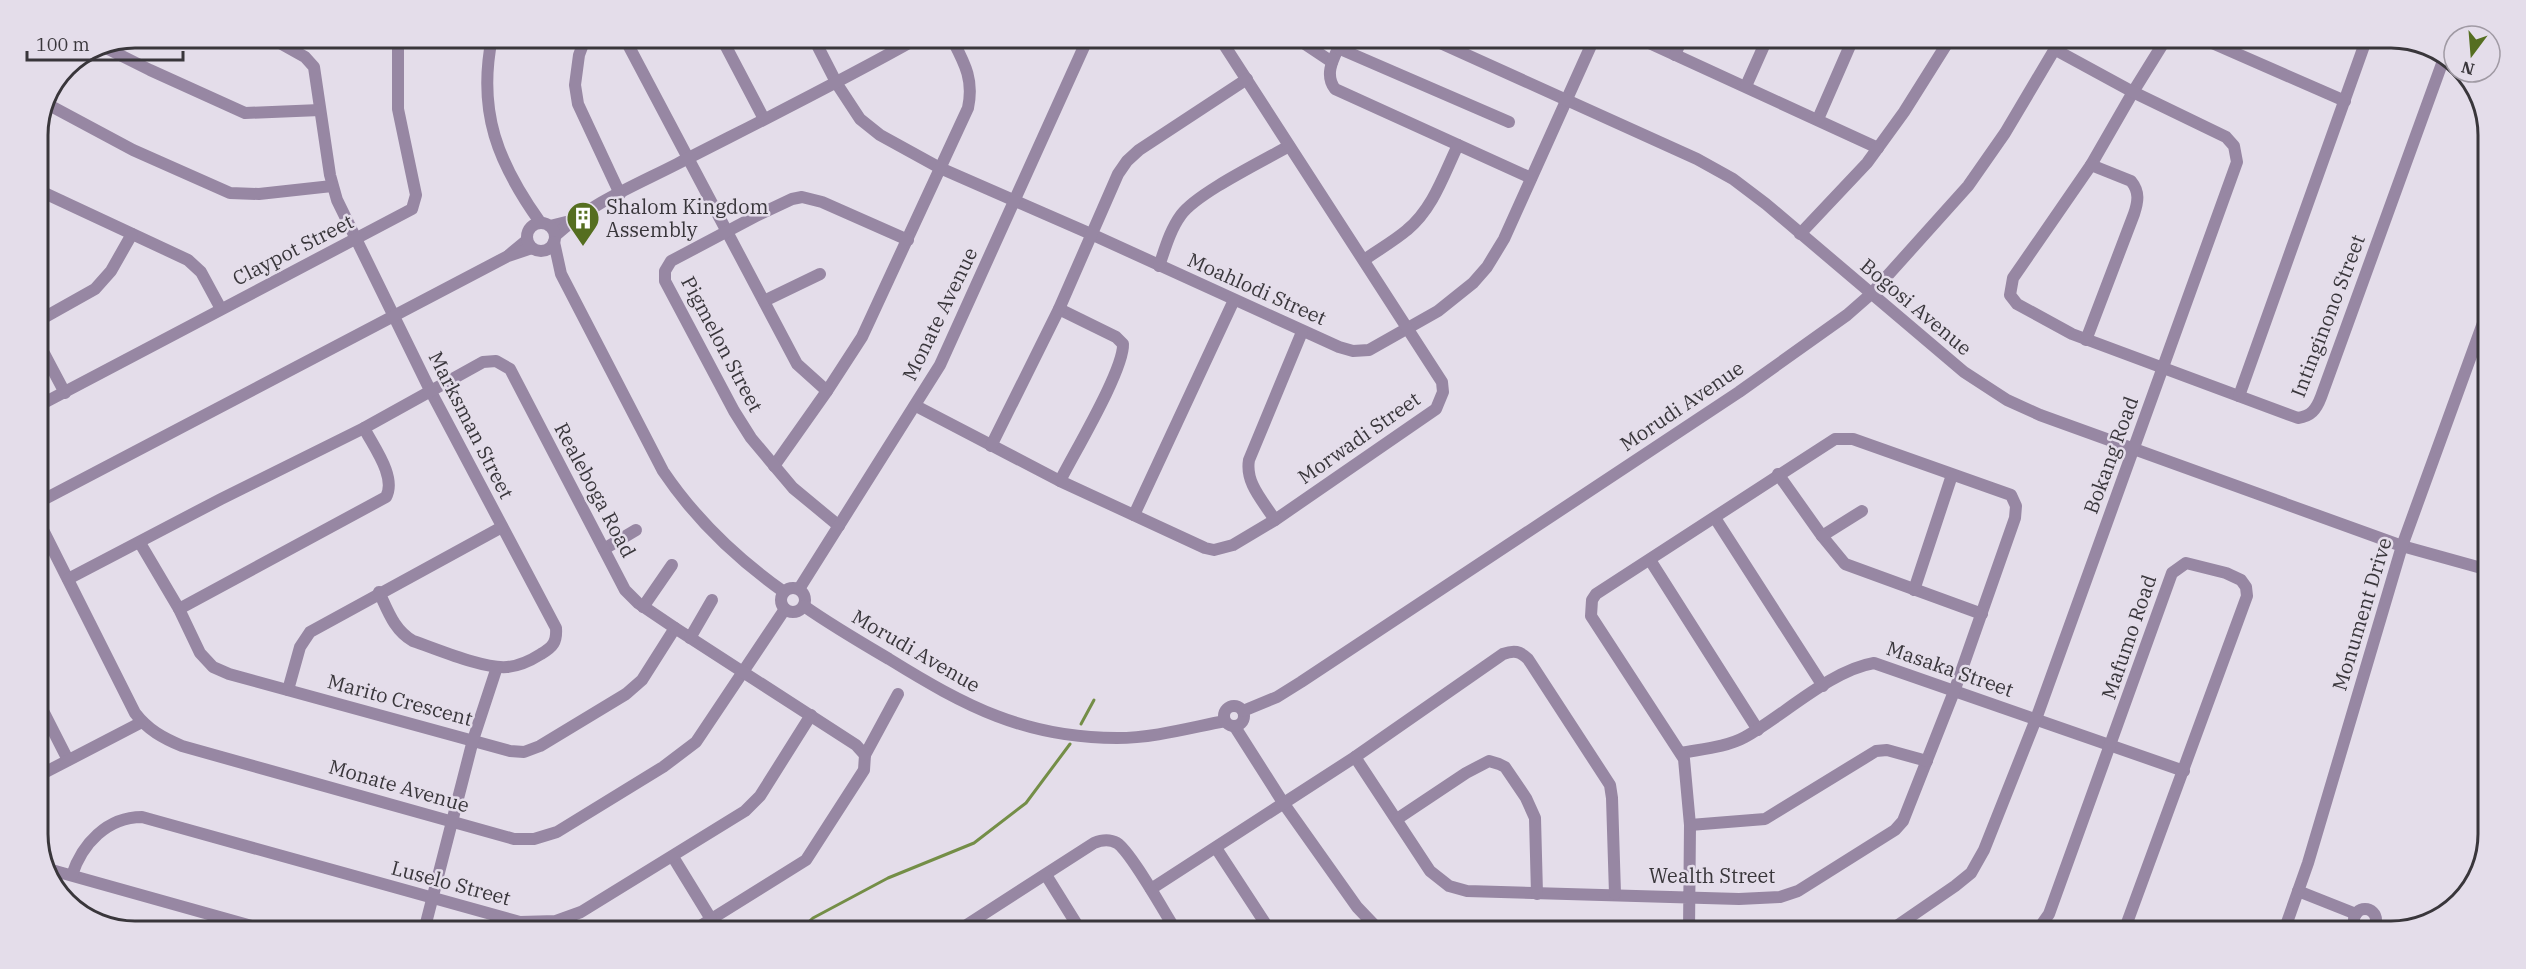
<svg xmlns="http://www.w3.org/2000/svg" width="2526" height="969" font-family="'IBM Plex Serif',serif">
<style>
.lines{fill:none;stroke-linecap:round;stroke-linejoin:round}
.stream{stroke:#748e47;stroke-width:3}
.minor{stroke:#9787a3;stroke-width:12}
.tertiary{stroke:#9787a3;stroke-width:12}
.labels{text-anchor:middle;stroke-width:5;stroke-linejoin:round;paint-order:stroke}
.poi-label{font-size:20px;fill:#39363b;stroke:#e4ddea;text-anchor:start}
.street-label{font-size:20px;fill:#39363b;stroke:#e4ddea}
.rim{fill:none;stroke:#39363b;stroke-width:3}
</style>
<rect width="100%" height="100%" fill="#e4ddea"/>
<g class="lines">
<!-- stream -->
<g class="stream">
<path d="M1081,724L1094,700"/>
<path d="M802,928L813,918L888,878L974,843L1026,803L1070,744"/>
</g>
<!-- minor -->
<g class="minor">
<path d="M271,38L305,57L314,67L330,175L337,200L430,390L556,628C557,642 553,647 541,654C530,661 520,666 507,667C483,669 437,649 413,641C394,630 388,611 379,592"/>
<path d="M585,39L579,55L575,85L578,104L620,194"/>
<path d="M625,39L797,364L827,391"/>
<path d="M722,39L764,119"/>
<path d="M814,39L837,84L860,119L880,135L940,168L1091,234L1339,347L1353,351L1369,350L1438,311L1473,283L1487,267L1504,239L1593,41"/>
<path d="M1299,40L1332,62"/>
<path d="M1342,40C1335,56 1323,73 1335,89L1531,178"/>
<path d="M1436,41L1697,159L1733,179L1766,204L1964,372L2007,400L2040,415L2402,546L2485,569"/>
<path d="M1645,41L1878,148"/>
<path d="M2164,42L2133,92L2091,165L2013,278L2010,295L2017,304L2072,334L2298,418C2311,416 2316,410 2321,397L2444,58"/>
<path d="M2210,42L2345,101"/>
<path d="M1338,48L1509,122"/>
<path d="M108,49L150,70L245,113L320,110"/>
<path d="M1675,55L1681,41"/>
<path d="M1746,86L1766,41"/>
<path d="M49,105L133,150L230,193L259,194L332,186"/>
<path d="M1818,119L1852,41"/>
<path d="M38,190L188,260L201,272L221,309"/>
<path d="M550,226L570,221"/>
<path d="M1800,234L1867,163L1904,112L1948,42"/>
<path d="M555,236C589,204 636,185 677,164C757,123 838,83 916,39"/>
<path d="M509,255L527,240"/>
<path d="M1364,260C1378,250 1394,241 1407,230C1433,209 1444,174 1458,145"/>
<path d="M1159,266C1165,249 1170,230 1181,215C1197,193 1263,161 1289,146"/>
<path d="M764,301L820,274"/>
<path d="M1059,309L1116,337L1123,344C1124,370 1074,453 1060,481"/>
<path d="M38,321L95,289L111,271L132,234"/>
<path d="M2086,340L2134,214C2138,202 2140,192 2131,181L2091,165"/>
<path d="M38,342L65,393"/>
<path d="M2239,396L2365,43"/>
<path d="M38,406L412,209L416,195L398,109V38"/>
<path d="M916,406L1060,481L1205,548L1214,550L1233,545L1275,520L1436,409L1443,392L1442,382L1221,40"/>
<path d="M991,446L1059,309L1118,174L1127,161L1139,150L1247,79"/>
<path d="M774,466L827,391L862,337L968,108C974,80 965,64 952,39"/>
<path d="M1778,474L1822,536L1845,564L1982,614"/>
<path d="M39,502L508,256L532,248"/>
<path d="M1134,515L1234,300"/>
<path d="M1715,518L1823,686"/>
<path d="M38,520L135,713C148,730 163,738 182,746L514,839H534L557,832L663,767L696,742L785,609"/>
<path d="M1275,520C1263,501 1245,483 1249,460L1302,332"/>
<path d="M839,526L793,488L751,438L734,411L665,281V271L671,261L758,215L792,199L802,197L822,202L908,240"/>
<path d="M1822,536L1862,511"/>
<path d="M140,543L179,609L200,653L213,667L229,674L510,751L524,752L540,746L626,694L642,680L675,628"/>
<path d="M604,549L636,530"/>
<path d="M1650,560L1758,730"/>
<path d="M68,579L221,499L364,428L483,362L496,361L510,369L625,590L638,603L675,628L856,745L865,755L864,770L806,860L697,928"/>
<path d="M799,589L940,365L1087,40"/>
<path d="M1914,590L1952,475"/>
<path d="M643,607L672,565"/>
<path d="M179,609L386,497C397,477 373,446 364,428"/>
<path d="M38,611H39"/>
<path d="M690,638L712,600"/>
<path d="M288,690L300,647L310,632L502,527"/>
<path d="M38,701L68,760"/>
<path d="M1235,727L1284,804L1357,907L1378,929"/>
<path d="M1681,753C1702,749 1727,747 1745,737C1783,716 1831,670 1874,663L2184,771"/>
<path d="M865,755L898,694"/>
<path d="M1355,757L1430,871L1449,886L1467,891L1739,899L1780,897L1798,891L1895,830L1903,821L1955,689L2015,518L2016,506L2011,495L1853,439H1835L1596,594L1592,600L1591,616L1684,759L1690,825L1689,930"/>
<path d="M38,776L142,722"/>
<path d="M1397,819L1466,773L1489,761L1499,764L1505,767L1526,798L1535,818L1537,894"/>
<path d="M1690,825L1765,819L1876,751L1887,750L1927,761"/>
<path d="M1216,848L1269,929"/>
<path d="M673,857L711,919"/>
<path d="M48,869L255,927"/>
<path d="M72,875C82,844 107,817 142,817L520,922L556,921L581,912L745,811L760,796L811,715"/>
<path d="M1046,875L1079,928"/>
<path d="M1151,889L1355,757L1503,654C1514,650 1520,651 1528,659L1610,785L1612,798L1615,894"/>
<path d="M2298,891L2356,914"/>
<circle cx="2365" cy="920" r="11"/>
<path d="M425,927L473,740L497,667"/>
<path d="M962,928L1094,843C1101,840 1110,839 1117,843C1131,852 1164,912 1175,929"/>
<path d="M1891,930L1955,886L1971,873L1984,850L2036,719L2237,162L2234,146L2226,137L2133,92L2054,49"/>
<path d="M2037,931L2049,914L2172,573L2186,563L2226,573L2241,580L2246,587L2247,596L2124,931"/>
<path d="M2284,931L2308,863L2402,546L2487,312"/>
</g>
<!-- tertiary -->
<g class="tertiary">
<path d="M492,38C477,112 498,163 540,222"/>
<circle cx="541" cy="237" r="14"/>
<path d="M554,242L561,274L663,471C696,520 736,558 784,592"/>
<circle cx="793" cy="600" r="12"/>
<path d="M804,606C831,625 860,642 889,659C965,706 1025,738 1117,738C1153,738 1189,728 1225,721"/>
<circle cx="1234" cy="716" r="10"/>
<path d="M1243,711L1277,697L1301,682L1739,392L1847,315L1871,294L1968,186L2005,133L2059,42"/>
</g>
</g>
<!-- icons -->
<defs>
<symbol id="building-pin" viewBox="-11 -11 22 30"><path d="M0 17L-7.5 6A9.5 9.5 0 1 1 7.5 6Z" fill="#556e20" stroke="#e4ddea"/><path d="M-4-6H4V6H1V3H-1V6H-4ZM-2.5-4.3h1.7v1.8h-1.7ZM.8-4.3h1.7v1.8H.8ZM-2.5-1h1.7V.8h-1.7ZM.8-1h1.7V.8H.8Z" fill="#fff"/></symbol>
</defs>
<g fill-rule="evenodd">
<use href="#building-pin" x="564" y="199" width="38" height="52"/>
</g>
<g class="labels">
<!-- poi labels -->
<g class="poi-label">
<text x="606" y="214">Shalom Kingdom<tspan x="606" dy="23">Assembly</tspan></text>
</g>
<!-- street labels -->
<g class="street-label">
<text transform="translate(293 250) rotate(-27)" y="7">Claypot Street</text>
<text transform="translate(1257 289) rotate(24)" y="7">Moahlodi Street</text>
<text transform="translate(1916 307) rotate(40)" y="7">Bogosi Avenue</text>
<text transform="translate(940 314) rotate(-64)" y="7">Monate Avenue</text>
<text transform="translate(2328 316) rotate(-69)" y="7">Intinginono Street</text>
<text transform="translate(722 344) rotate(62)" y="7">Pigmelon Street</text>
<text transform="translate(1682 406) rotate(-34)" y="7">Morudi Avenue</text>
<text transform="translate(471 425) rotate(63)" y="7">Marksman Street</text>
<text transform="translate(1359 438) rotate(-35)" y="7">Morwadi Street</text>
<text transform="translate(2111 455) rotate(-70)" y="7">Bokang Road</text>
<text transform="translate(595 490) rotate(62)" y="7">Realeboga Road</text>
<text transform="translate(2362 614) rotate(-73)" y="7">Monument Drive</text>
<text transform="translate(2129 637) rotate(-71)" y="7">Mafumo Road</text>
<text transform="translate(916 651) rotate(30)" y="7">Morudi Avenue</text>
<text transform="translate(1950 669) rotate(19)" y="7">Masaka Street</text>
<text transform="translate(400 700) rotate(15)" y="7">Marito Crescent</text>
<text transform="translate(399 786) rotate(16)" y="7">Monate Avenue</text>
<text x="1712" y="883">Wealth Street</text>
<text transform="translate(451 883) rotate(15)" y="7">Luselo Street</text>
</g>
</g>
<!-- crop -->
<path d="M0 0H2526V969H0ZM135 48H2391A87 87 0 0 1 2478 135V834A87 87 0 0 1 2391 921H135A87 87 0 0 1 48 834V135A87 87 0 0 1 135 48Z" fill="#e4ddea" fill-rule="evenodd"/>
<path class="rim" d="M135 48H2391A87 87 0 0 1 2478 135V834A87 87 0 0 1 2391 921H135A87 87 0 0 1 48 834V135A87 87 0 0 1 135 48Z"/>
<!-- north arrow -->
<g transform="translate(2472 54) rotate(196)"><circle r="28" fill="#e4ddea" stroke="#a09aa4" stroke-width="1.5"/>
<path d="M0-4.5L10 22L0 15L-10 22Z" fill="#556e20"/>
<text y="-9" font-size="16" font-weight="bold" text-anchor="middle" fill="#39363b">N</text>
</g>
<!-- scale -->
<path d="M27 51v9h156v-9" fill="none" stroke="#39363b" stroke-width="3"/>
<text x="36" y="51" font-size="18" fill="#39363b" stroke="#e4ddea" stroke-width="4.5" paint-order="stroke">100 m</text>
</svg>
